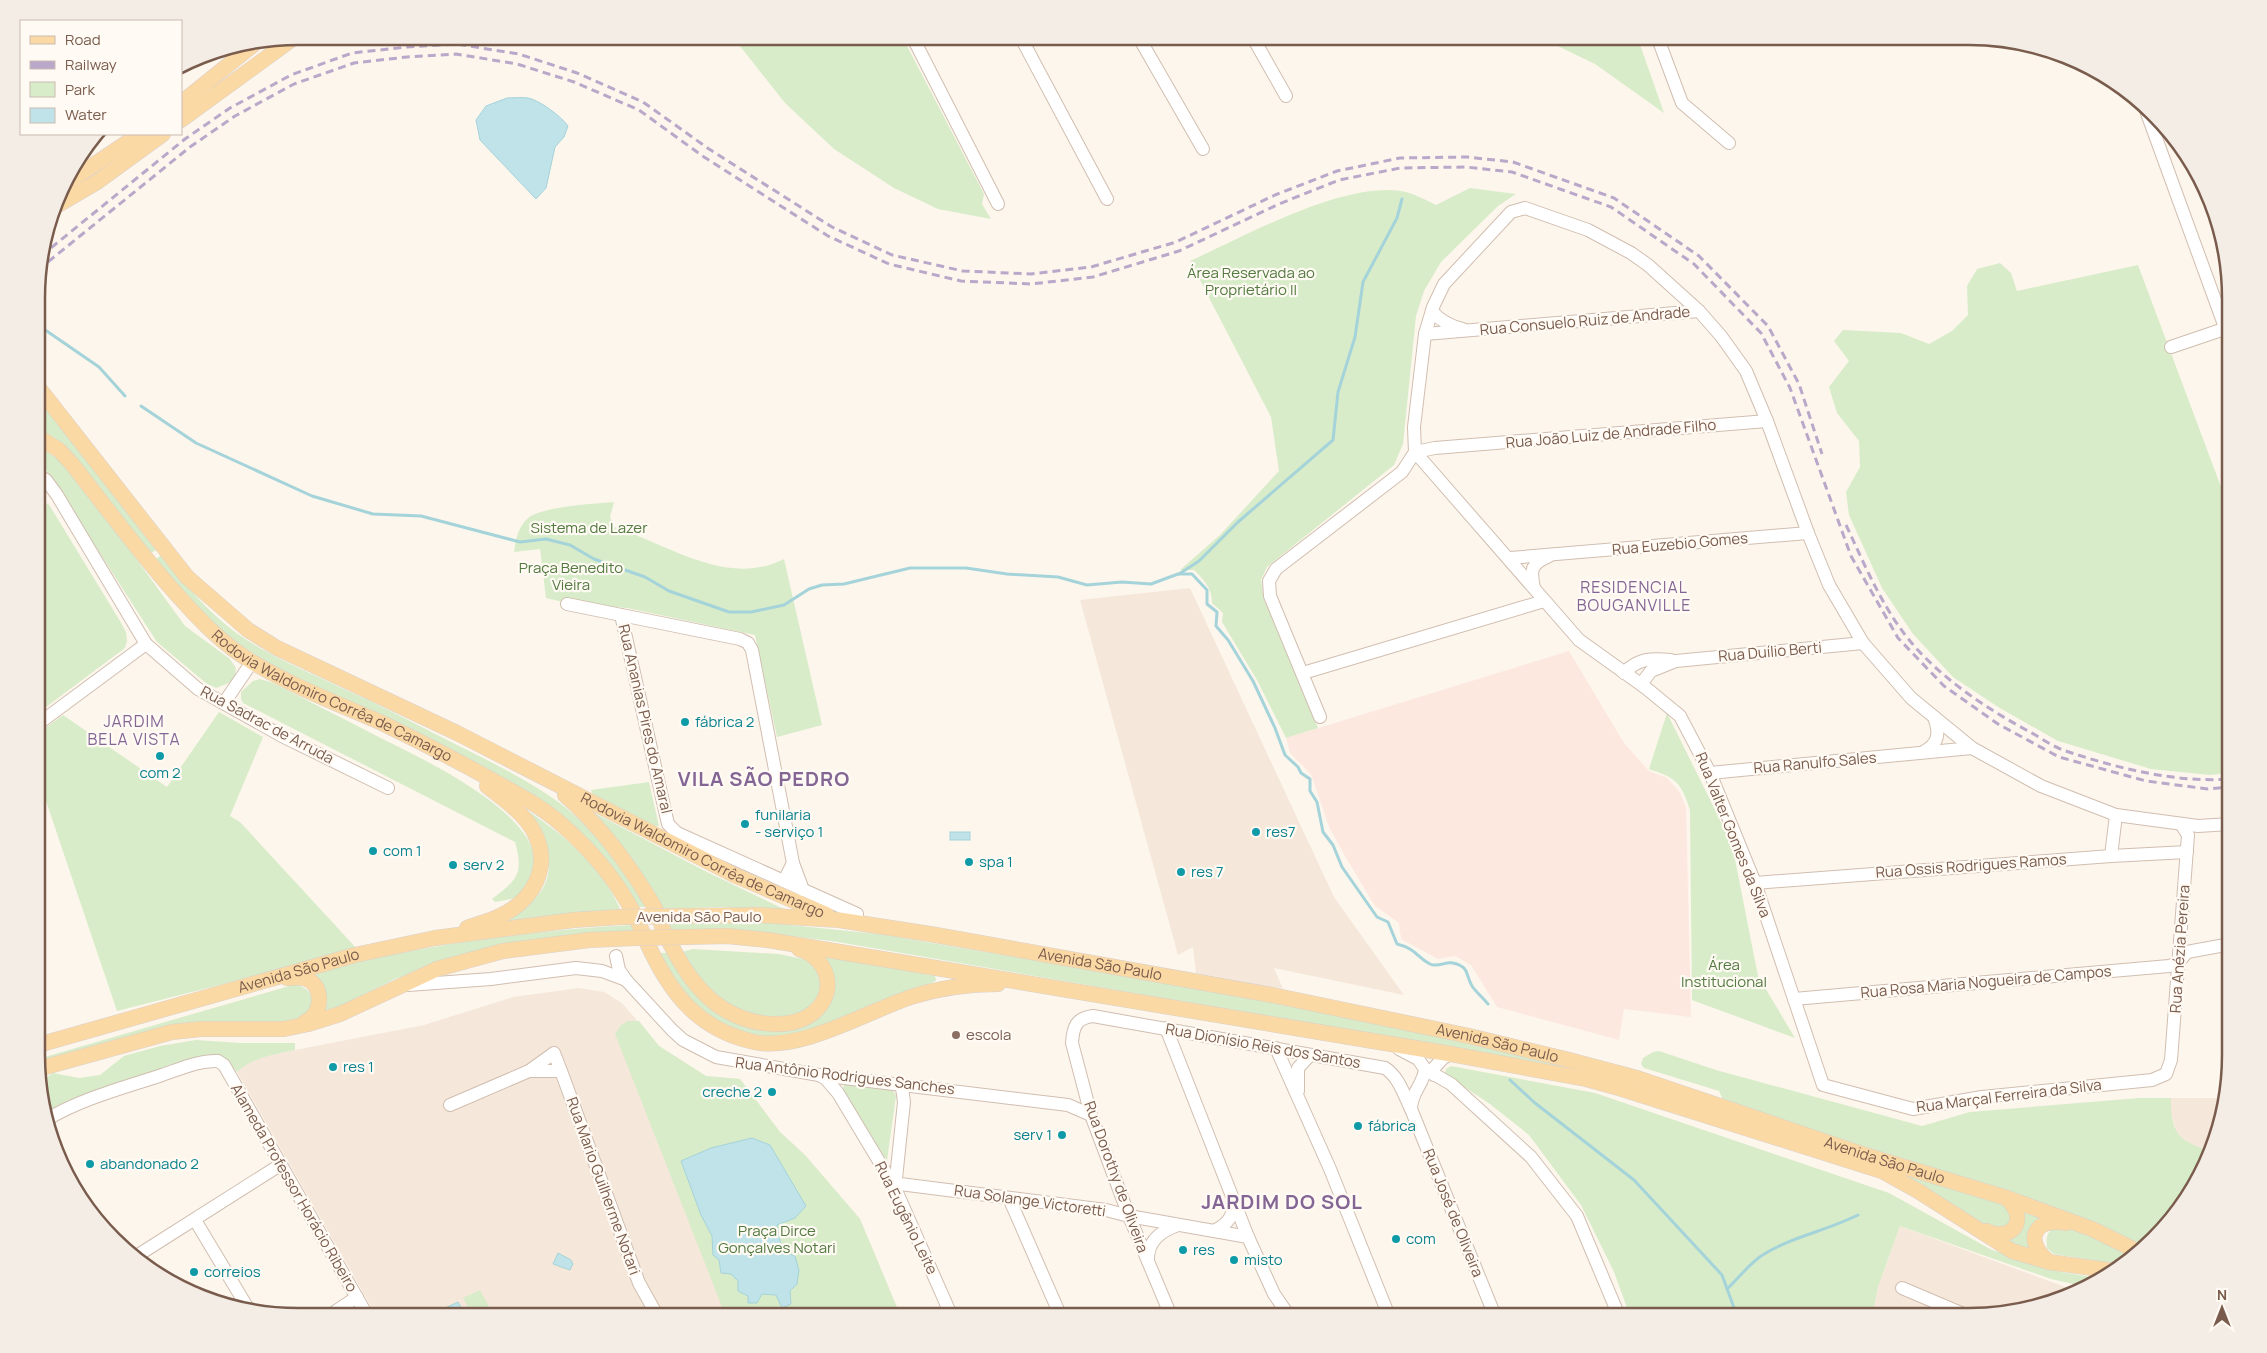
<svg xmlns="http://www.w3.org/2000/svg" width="2267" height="1353" font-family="Manrope,sans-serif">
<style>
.residential{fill:#f5e8da}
.commercial{fill:#fde8e0}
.green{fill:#d8ecc9}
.water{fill:#bfe3e8;stroke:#a5d3da}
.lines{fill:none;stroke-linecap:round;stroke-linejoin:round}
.stream{stroke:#a5d3da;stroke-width:3}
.minor-casing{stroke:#d1beb0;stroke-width:14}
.major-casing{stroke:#dad1cd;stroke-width:16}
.minor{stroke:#fff;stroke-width:12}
.major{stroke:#fbd9a5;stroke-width:15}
.rail{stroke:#b9a8c9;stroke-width:3;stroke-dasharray:8 5;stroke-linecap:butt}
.major-bridge-casing{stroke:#dad1cd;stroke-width:16;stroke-linecap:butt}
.major-bridge{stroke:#fbd9a5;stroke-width:15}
.culture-dot{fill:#0f9aa8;stroke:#fffaf3;stroke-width:2}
.education-dot{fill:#8d6e63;stroke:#fffaf3;stroke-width:2}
.labels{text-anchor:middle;stroke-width:4.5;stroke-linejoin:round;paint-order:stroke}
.park-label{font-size:15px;fill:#537a41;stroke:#fffaf3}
.street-label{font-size:15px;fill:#7a5c4d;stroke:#fffaf3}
.culture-label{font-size:15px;fill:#0d838f;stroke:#fffaf3;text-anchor:start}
.education-label{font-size:15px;fill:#785e54;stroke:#fffaf3;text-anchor:start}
.neighbourhood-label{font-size:16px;letter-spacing:1px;fill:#846695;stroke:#fffaf3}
.district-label{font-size:20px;font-weight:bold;letter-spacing:1px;fill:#846695;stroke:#fffaf3}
.rim{fill:none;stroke:#7a5c4d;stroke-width:2.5}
</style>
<rect width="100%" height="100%" fill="#fdf6ec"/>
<!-- residential -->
<g class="residential">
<path d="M1190,588L1334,897L1404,995L1274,968L1283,989L1196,973L1193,947L1178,955L1080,600Z"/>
<path d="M579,988L604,992L622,1003L659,1046L706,1076L740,1079L780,1132L805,1155L860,1219L901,1317H377L237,1072L248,1063L259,1057L424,1025L513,997Z"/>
<path d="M2228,1028H2230V1072L2222,1123L2210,1151L2192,1145L2177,1135L2171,1114V1098H2223Z"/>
<path d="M1900,1226L2076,1291L2037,1308L1986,1316H1872L1878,1287Z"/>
</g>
<!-- commercial -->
<path class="commercial" d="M1569,651L1624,743L1649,771L1667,778L1680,793L1686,807L1691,1017L1624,1009L1619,1040L1497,1007L1471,965L1455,956L1438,959L1401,939L1399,923L1375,906L1345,856L1329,827L1311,774L1290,753L1286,738Z"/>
<!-- green -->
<g class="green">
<path d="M732,36H891L905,42L984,194L982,204L991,219L938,209L894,188L834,149L785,103Z"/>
<path d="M1537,36H1637L1664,113L1595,64Z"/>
<path d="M1470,188L1516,194L1498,206L1441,262L1424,291L1416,316L1403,444L1394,465L1267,567L1261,580L1264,600L1297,672L1318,728L1286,738L1257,680L1222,622L1223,613L1212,603C1212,588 1204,580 1194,570H1180L1220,535L1279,471L1271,417L1190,261C1245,236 1342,182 1401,191C1413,193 1426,200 1436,205Z"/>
<path d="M2000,263L2011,273L2017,291L2138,265L2230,511V773L2210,775L2151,769L2058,741L1998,707L1953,677L1913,634L1882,588L1849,515L1846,492L1860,467L1859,441L1837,413L1829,387L1849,361L1834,341L1843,330L1901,333L1929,344L1952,331L1968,315L1967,286L1977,269Z"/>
<path d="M38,397L157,549L149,555L38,430Z"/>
<path d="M38,446L60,460L108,520L185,626L230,659L236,668L235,677L229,683L216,688L207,684L157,642L43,465L38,462Z"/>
<path d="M614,502L610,517L614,527C668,544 727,588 784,559L822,725L777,737L755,635L627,608L563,602L546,598L540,549L514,552C516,540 517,530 526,520C538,506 595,504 614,502Z"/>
<path d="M48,503L120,621L126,632L127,641L125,648L38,713V513Z"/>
<path d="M161,555C181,579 201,604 225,624C260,653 304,670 344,689C380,705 414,723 449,741C487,760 527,779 561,804C597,832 623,869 648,907H636L590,843L357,706L281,670L251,652L224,634L199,611L154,561Z"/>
<path d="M260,679L273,683C305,699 338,716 371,733C414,755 528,806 535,859C537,875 525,886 516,898L495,902L492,899C517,880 524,874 515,842L243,703L241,699V692L253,681Z"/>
<path d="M219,712L263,737L230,816L240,822L358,950L117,1011L44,795L38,797V733L63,715L167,787Z"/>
<path d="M1667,713L1732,844L1758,976L1795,1038L1692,1000L1690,810C1681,782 1676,778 1649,769Z"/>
<path d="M649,782L659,826H651L595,799L591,790Z"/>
<path d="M501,793C547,822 600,859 621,911L493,927C519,912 549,898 549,864C549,855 548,845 544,838C538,827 511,803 501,793Z"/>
<path d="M581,806L707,872L788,911L723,907L659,909Z"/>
<path d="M759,922L879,934L1186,986L1361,1020L1590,1069L1993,1199L2010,1207L2012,1222L2003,1231L1983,1225L1914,1180L1574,1069L838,942L776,934L670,931L668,923Z"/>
<path d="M634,925L639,933L438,963L395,979L320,1016C333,1000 324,981 309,971C417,948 524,930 634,925Z"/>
<path d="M693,949L779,954L807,960L814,966L820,976L821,994L806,1013L783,1019L751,1016L712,996L682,952Z"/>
<path d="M656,953H668L745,1024L822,1014L824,955L935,976L936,980L934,982L884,1000L811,1030L790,1036H763L733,1030L696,1007Z"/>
<path d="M296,984C309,989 314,995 313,1009L296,1020L270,1024H237L38,1064V1059Z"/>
<path d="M628,1021H639L659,1046L706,1076L740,1079L780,1132L805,1155L860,1219L901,1317H726L615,1034L621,1025Z"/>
<path d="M196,1040L240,1043H295V1050C272,1055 254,1057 237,1072L226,1059L217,1056L67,1101L45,1116L38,1083L53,1073L79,1078L100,1075L124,1056L160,1046Z"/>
<path d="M1659,1051L1716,1070L1922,1126L1970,1112L2139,1098H2171C2171,1133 2177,1140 2210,1151L2196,1186L2154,1240L2144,1248L1896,1159L1723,1100L1719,1091L1644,1068L1641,1064L1643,1058L1653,1052Z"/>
<path d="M1451,1066L1595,1093L1889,1193L1992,1250L2061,1272L2104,1279L2087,1287L2051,1279L1900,1226L1878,1287L1872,1316H1630L1614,1272L1581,1205L1529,1135L1490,1104L1449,1077L1445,1073L1446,1069Z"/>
<path d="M845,1084L892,1089L896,1096L887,1161L844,1092L843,1087Z"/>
<path d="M2024,1207L2047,1216L2032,1252L2008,1243L2024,1223Z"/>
<path d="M2053,1228H2074L2134,1256L2122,1265L2054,1254L2047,1248C2046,1239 2046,1234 2053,1228Z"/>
<path d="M480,1290L495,1317H474L463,1298Z"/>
</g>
<!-- water -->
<g class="water">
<path d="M507,98C513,98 521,97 528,98C539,100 561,116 568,126L564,137L555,147L546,188L536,199L480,140L476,120L486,106Z"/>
<rect x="950" y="832" width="20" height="8"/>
<path d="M752,1138L770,1145L806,1206L795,1218L777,1225L782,1251L795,1256L799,1270L797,1284L790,1291L791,1304L782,1308L776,1295L762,1294L757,1303H748V1296L738,1291V1281L731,1274L721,1273L719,1260L713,1255L712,1236L701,1215L681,1161L711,1148Z"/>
<path d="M558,1253L571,1260L573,1264L570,1270L553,1264Z"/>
<path d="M458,1302L466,1317H447L443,1309Z"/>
</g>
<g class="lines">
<!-- stream -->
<g class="stream">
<path d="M38,325L99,367L125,396"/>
<path d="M141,406L196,443L312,496L373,514L421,516L520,542L546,539L570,545L594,559L645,577L669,591L729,612H751L784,605L809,589L822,585L844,584L910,568H966L1007,574L1058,577L1087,585L1122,582L1151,584L1178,574H1192L1207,590V604L1217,612L1216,626L1228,640L1253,681L1275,728L1285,755L1298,767L1301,773L1310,779V791L1317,802L1323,832L1333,845L1342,867L1377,917L1388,922L1397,944C1417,949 1416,957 1430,964C1438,968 1446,961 1453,963C1470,967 1465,974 1472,986C1476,992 1483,998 1488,1004"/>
<path d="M1179,574L1199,561L1238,522L1333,440L1338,392L1355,337L1363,282L1397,218L1402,199"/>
<path d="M1510,1080L1535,1103L1634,1180L1722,1275L1737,1316"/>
<path d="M1727,1289C1738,1279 1748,1265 1761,1256C1790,1237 1826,1231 1858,1215"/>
</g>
<defs>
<g id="minor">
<path d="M912,36L998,204"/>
<path d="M1020,36L1107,199"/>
<path d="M1138,36L1203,149"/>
<path d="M1252,36L1286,96"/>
<path d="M1657,36L1682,103L1729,143"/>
<path d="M2144,105L2230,341"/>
<path d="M1432,311C1440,321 1450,326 1463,329"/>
<path d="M1425,334L1699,311"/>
<path d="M2171,347L2230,327"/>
<path d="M1767,421L1435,448L1415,452L1579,640L1646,688L1680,716L1710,773L1755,883L1823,1085L1913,1109L1982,1097L2152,1080L2166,1074L2171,1060L2188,835L2181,824"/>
<path d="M38,475L46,480L57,495L146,644L168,663L198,689L282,736L388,788"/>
<path d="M1510,558L1808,533"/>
<path d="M1534,588C1530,569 1531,564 1549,556"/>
<path d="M567,604L740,639L748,643L752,650L793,863"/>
<path d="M621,615L668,824L677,833L857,914"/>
<path d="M1303,673L1544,601"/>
<path d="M1624,673C1638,658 1652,658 1671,660"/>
<path d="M1641,684L1651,671L1676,661L1863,643"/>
<path d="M224,703L252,662"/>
<path d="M1320,717L1270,596L1269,581L1276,569L1402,472L1415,452L1414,427L1425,334L1433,307L1444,284L1511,212L1525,208L1588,230L1631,253L1648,265L1699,311L1721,336L1746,371L1767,421L1808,533L1829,585L1863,643L1911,698L1972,748L2041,786L2116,815L2198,826L2230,824"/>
<path d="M38,724L146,644"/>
<path d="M1923,752C1939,744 1940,733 1934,717"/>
<path d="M1710,773L1972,748"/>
<path d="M2111,856L2116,815"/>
<path d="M784,881L793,863L803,890"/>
<path d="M1755,883L2111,856L2187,852"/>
<path d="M616,956L619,970L626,980L672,1030L683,1040L716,1057L819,1075L1068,1105L1091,1115"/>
<path d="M408,985L491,979L576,968L602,971L626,980"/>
<path d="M1794,999L2169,966L2178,963L2187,952L2225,945"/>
<path d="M1166,1028L1248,1237L1274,1294L1289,1316"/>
<path d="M1276,1048L1330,1169L1389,1316"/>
<path d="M1399,1049L1418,1059L1425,1069C1424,1084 1411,1092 1411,1109"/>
<path d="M1425,1069L1451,1084L1531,1157L1577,1216L1619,1316"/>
<path d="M561,1071H529L554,1053L561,1071L639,1283L658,1317"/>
<path d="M819,1075L826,1079L838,1093L895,1188L952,1317"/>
<path d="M1434,1075V1068L1443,1058L1451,1054"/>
<path d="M1298,1091V1068L1310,1055"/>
<path d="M450,1105L529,1071"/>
<path d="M46,1120C80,1099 123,1088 162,1075C180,1069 199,1060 218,1061L224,1065L368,1317"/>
<path d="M892,1183L1106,1210L1129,1216L1248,1237"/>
<path d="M895,1188L904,1102L902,1088L898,1083"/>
<path d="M1009,1198L1061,1317"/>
<path d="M195,1220L249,1310"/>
<path d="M1214,1231C1228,1224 1234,1216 1234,1200"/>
<path d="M135,1257L280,1165"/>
<path d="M1148,1261C1147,1241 1161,1231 1178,1225"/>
<path d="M1902,1288L1968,1316"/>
<path d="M1171,1316L1129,1216L1091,1115L1072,1043C1073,1027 1076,1018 1093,1016L1385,1068C1399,1077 1404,1095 1411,1109L1495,1316"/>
<path d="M327,1317L357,1297"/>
</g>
<g id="major">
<path d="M181,103L253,45"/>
<path d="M181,120L295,37"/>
<path d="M62,186L140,134"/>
<path d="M56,206L97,182L163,134"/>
<path id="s1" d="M38,387L187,577L248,630L277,648L457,733L734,875L827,915"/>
<path id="s2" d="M38,437L59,450L72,464C105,506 136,548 171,588C196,616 221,644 254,663C294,687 339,704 382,723C419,741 456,760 492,780C516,794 540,805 561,824C590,849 614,877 632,910C639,922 643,935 649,947C672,996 700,1030 754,1042C800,1052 866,1012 911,997C939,988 968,984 998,984"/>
<path d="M565,795C602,828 627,862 652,903C658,912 660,922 664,931C679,963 700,999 733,1014C755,1025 792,1030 813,1013C838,993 829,958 799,949"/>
<path id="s3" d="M683,916L759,915L839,920L930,934L1272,995L1469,1036L1565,1059L1637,1078L1868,1156L2007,1198L2092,1229L2139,1252"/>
<path d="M467,928C478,924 490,921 500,916C534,900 552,866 534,832C524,813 503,799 487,786"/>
<path d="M683,937L727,936L768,940L1451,1054L1586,1079L1619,1088L1882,1171L1918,1191L2012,1251L2049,1262L2114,1271"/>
<path d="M287,978C292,978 298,977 304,978C325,984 323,1015 305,1022"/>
<path id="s4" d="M38,1045L355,955L435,938L574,920L621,917"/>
<path d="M38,1069L172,1032L201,1029H284L308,1024L340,1014L437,969L503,951L589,940L635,938"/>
<path d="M1987,1231C2000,1238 2020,1233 2017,1215C2016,1208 2011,1203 2007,1198"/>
<path d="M2048,1261C2023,1240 2035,1217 2066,1223"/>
</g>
</defs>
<!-- minor casing -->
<use href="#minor" class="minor-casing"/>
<!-- major casing -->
<use href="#major" class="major-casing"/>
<!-- minor -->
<use href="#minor" class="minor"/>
<!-- major -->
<use href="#major" class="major"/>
<!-- rail -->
<g class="rail">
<path d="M41,256L185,139L230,108L291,75L352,53L407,47L456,44L519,54L577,73L643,102L709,149L832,227L892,255L963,271L1031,274L1091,267L1176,242L1275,195L1337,171L1400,158L1467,157L1513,162L1614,198L1699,256L1768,326L1799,384L1822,454"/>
<path d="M38,270L190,147L235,116L294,84L354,63L407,57L456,54L517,64L574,82L639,110L704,157L828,236L889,264L961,281L1031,284L1093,277L1179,251L1279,204L1339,180L1400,168L1466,167L1512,172L1611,207L1694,264L1761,333L1790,388L1851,556L1898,638L1944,686L1998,724L2059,757L2146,781L2208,789L2230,787"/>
<path d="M1846,525C1863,561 1879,600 1903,632C1934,674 1985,708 2030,732C2041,738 2052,746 2063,750C2116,768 2175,783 2230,779"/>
</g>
<defs>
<g id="major-bridge">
<path d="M621,917L683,916"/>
<path d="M635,938L683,937"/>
</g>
</defs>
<!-- major-bridge casing -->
<use href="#major-bridge" class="major-bridge-casing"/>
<!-- major-bridge -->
<use href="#major-bridge" class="major-bridge"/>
</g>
<!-- markers -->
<g class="culture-dot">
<circle cx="685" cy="722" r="5"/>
<circle cx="160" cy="756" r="5"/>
<circle cx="745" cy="824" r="5"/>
<circle cx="1256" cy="832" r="5"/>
<circle cx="373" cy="851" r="5"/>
<circle cx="969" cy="862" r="5"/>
<circle cx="453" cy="865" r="5"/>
<circle cx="1181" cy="872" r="5"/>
<circle cx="333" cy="1067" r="5"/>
<circle cx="772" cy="1092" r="5"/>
<circle cx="1358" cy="1126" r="5"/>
<circle cx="1062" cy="1135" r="5"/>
<circle cx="90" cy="1164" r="5"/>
<circle cx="1396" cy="1239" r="5"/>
<circle cx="1183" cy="1250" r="5"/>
<circle cx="1234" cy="1260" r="5"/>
<circle cx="194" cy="1272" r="5"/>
</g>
<circle class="education-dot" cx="956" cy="1035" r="5"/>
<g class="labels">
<!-- park labels -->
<g class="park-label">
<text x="1251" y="278">Área Reservada ao<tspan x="1251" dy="17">Proprietário II</tspan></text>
<text x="589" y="533">Sistema de Lazer</text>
<text x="571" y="573">Praça Benedito<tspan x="571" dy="17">Vieira</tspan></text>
<text x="1724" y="970">Área<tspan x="1724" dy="17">Institucional</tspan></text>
<text x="777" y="1236">Praça Dirce<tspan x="777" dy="17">Gonçalves Notari</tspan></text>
</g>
<!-- street labels -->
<g class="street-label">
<text transform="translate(1585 321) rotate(-5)" y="5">Rua Consuelo Ruiz de Andrade</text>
<text transform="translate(1611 434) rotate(-5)" y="5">Rua João Luiz de Andrade Filho</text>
<text transform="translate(1680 544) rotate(-5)" y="5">Rua Euzebio Gomes</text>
<text transform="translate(1770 652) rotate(-5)" y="5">Rua Duílio Berti</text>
<text dy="5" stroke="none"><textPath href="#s2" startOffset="399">Rodovia Waldomiro Corrêa de Camargo</textPath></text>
<text transform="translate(645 719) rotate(77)" y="5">Rua Ananias Pires do Amaral</text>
<text transform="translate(267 725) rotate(28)" y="5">Rua Sadrac de Arruda</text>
<text transform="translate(1815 763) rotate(-5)" y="5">Rua Ranulfo Sales</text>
<text transform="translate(1733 835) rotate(68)" y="5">Rua Valter Gomes da Silva</text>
<text dy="5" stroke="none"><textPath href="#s1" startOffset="830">Rodovia Waldomiro Corrêa de Camargo</textPath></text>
<text transform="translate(1971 866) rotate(-4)" y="5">Rua Ossis Rodrigues Ramos</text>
<text x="699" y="922">Avenida São Paulo</text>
<text transform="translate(2180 949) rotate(-86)" y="5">Rua Anézia Pereira</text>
<text dy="5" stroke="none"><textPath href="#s3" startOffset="421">Avenida São Paulo</textPath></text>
<text dy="5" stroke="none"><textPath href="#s4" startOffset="271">Avenida São Paulo</textPath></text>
<text transform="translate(1986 982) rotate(-5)" y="5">Rua Rosa Maria Nogueira de Campos</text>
<text dy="5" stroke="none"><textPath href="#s3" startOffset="826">Avenida São Paulo</textPath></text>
<text transform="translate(1263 1046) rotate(10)" y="5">Rua Dionísio Reis dos Santos</text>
<text transform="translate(845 1076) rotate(7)" y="5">Rua Antônio Rodrigues Sanches</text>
<text transform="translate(2009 1096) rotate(-7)" y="5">Rua Marçal Ferreira da Silva</text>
<text dy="5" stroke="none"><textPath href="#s3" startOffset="1231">Avenida São Paulo</textPath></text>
<text transform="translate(1116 1177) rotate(70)" y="5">Rua Dorothy de Oliveira</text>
<text transform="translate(603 1186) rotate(70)" y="5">Rua Mario Guilherme Notari</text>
<text transform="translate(294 1188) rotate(60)" y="5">Alameda Professor Horácio Ribeiro</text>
<text transform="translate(1030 1201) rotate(8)" y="5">Rua Solange Victoretti</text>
<text transform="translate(1453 1213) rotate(68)" y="5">Rua José de Oliveira</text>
<text transform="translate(906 1218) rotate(64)" y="5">Rua Eugênio Leite</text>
</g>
<!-- culture labels -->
<g class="culture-label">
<text x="695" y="727">fábrica 2</text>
<text x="160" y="778" text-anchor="middle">com 2</text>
<text x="755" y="820">funilaria<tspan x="755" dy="17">- serviço 1</tspan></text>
<text x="1266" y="837">res7</text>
<text x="383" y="856">com 1</text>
<text x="979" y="867">spa 1</text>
<text x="463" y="870">serv 2</text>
<text x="1191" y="877">res 7</text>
<text x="343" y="1072">res 1</text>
<text x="762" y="1097" text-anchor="end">creche 2</text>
<text x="1368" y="1131">fábrica</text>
<text x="1052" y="1140" text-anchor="end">serv 1</text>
<text x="100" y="1169">abandonado 2</text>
<text x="1406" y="1244">com</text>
<text x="1193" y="1255">res</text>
<text x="1244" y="1265">misto</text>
<text x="204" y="1277">correios</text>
</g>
<!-- education labels -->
<g class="education-label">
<text x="966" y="1040">escola</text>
</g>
<!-- neighbourhood labels -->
<g class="neighbourhood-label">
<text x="1634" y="593">RESIDENCIAL<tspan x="1634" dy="18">BOUGANVILLE</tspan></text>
<text x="134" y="727">JARDIM<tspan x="134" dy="18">BELA VISTA</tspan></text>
</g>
<!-- district labels -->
<g class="district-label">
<text x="764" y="786">VILA SÃO PEDRO</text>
<text x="1282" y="1209">JARDIM DO SOL</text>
</g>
</g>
<!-- crop -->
<path d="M0 0H2267V1353H0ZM298 45H1969A253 253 0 0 1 2222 298V1055A253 253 0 0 1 1969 1308H298A253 253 0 0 1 45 1055V298A253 253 0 0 1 298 45Z" fill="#f4ede6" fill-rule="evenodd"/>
<path class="rim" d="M298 45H1969A253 253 0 0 1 2222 298V1055A253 253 0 0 1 1969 1308H298A253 253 0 0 1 45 1055V298A253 253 0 0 1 298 45Z"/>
<!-- legend -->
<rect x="20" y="20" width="162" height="115" fill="#fffaf3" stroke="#cabbb1"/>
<rect x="30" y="36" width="25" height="8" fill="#fbd9a5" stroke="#cabbb1"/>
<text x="65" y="45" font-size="15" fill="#7a5c4d">Road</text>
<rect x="30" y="61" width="25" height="8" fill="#b9a8c9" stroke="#cabbb1"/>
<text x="65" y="70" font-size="15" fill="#7a5c4d">Railway</text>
<rect x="30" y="82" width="25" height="15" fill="#d8ecc9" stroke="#cabbb1"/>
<text x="65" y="95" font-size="15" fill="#7a5c4d">Park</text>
<rect x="30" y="108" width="25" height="15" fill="#bfe3e8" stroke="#cabbb1"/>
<text x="65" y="120" font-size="15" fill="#7a5c4d">Water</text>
<!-- north arrow -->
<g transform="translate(2222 1308)" stroke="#fffaf3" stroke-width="4" paint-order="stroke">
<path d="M0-4L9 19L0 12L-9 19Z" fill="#7a5c4d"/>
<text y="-8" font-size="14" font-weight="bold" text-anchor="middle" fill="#7a5c4d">N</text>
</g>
</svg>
